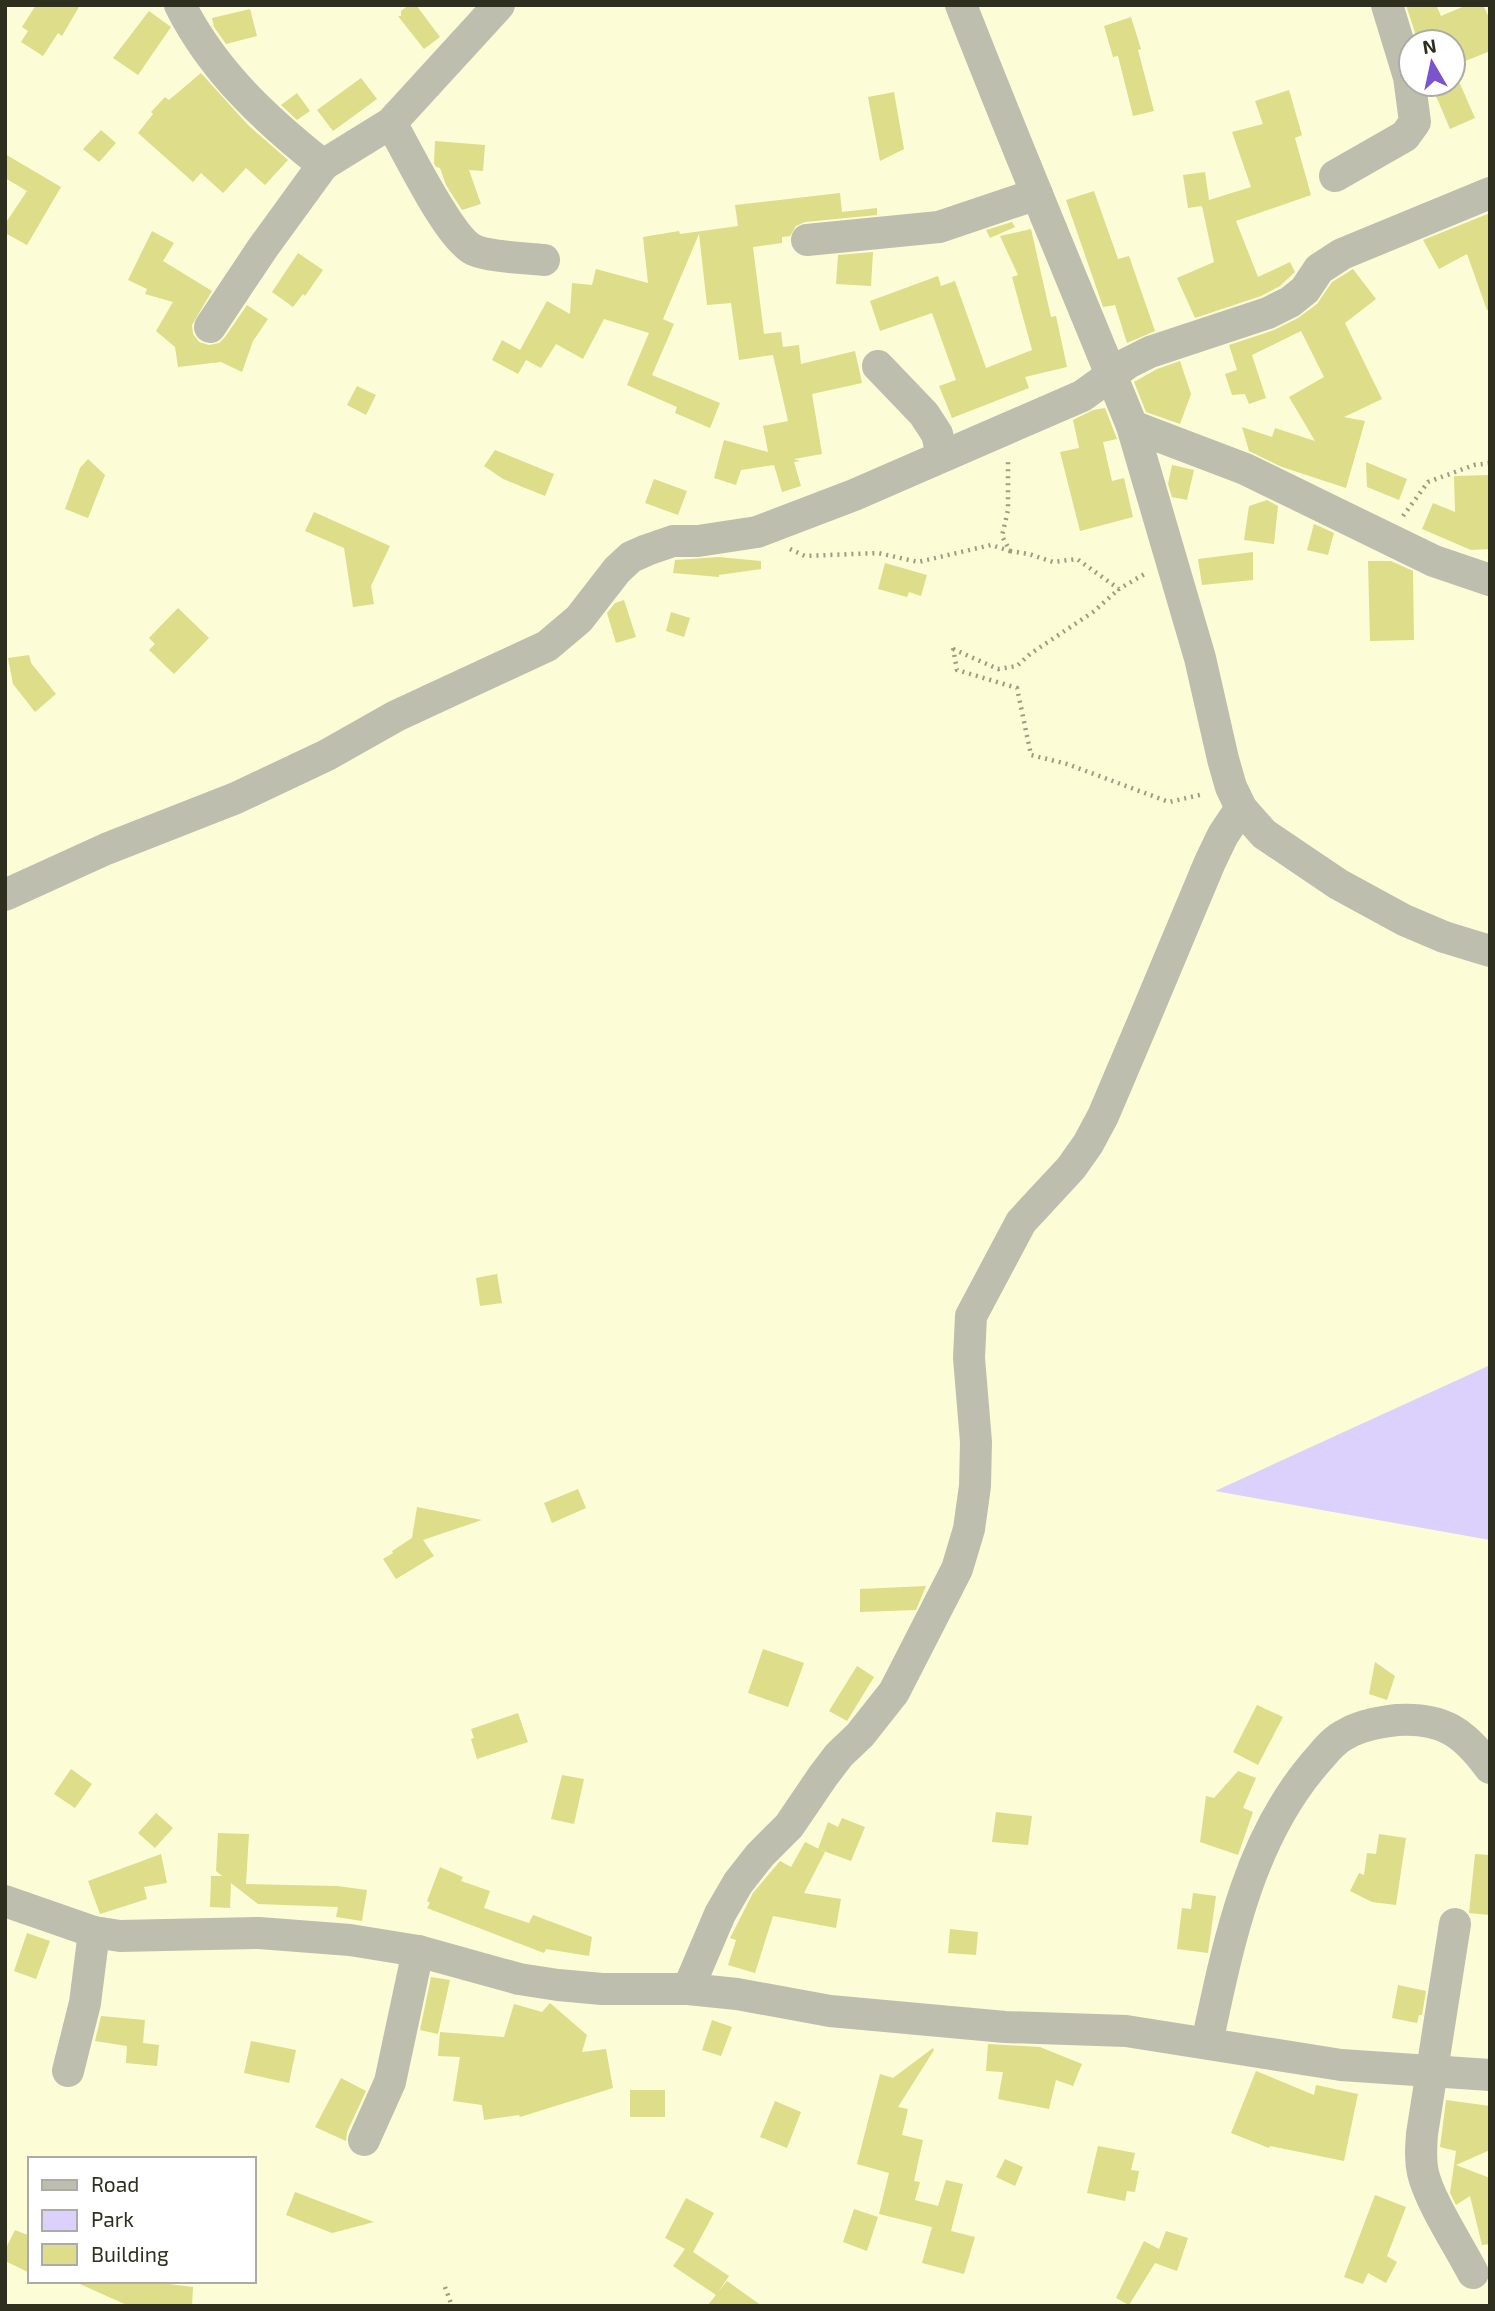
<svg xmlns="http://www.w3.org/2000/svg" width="1495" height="2311" font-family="'Exo 2',sans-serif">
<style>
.green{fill:#dbd1fc}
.building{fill:#dddd8a}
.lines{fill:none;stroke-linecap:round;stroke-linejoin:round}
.path{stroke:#9c9d81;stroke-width:4.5;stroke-dasharray:2 5;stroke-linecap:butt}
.street{stroke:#bebeae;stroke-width:32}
</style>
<rect width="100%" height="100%" fill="#fcfdd7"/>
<!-- green -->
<path class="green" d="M1490,1365V1540L1215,1491L1475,1372Z"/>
<!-- building -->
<g class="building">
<path d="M36,5H80L62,36L58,33L43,56L21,42L28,31L22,27Z"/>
<path d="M409,5H416L440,37L424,49L398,16H401V11Z"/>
<path d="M1406,5H1436L1441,16L1467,5H1483L1490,20V51L1453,66V42H1418Z"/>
<path d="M250,9L257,36L226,44L214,27L212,18Z"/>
<path d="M149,11L171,27L138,75L113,58Z"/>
<path d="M1131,17L1141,49L1138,50L1154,111L1133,116L1118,56L1113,57L1104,26Z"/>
<path d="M201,73L248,125L288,160L265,185L246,168L223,193L201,173L193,182L138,133L153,114L151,112L165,97L169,100Z"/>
<path d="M361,78L377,99L333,131L317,110Z"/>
<path d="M1431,84H1460L1475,118L1450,129Z"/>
<path d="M1289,90L1302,135L1295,138L1311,195L1236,221L1258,277L1290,262L1295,272L1280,286L1261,296L1195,318L1177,278L1214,262L1202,206L1188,208L1183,175L1205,172L1209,200L1251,187L1232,132L1263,124L1255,101Z"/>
<path d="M894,92L904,149L880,161L868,97Z"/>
<path d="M297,93L310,111L297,120L281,105Z"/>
<path d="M101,130L116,143L99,162L83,149Z"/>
<path d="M435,141L485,145L483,171L469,170L481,204L462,210L446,185L440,168L436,167L434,163Z"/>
<path d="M5,154L61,187L27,245L5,233V224L27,191L5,178Z"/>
<path d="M1094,191L1118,259L1129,256L1155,331L1127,343L1115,305L1103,307L1066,200Z"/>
<path d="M840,193L842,212L877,208V215L805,222L796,226L790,236L782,237V243L753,247L764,334L781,332L783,347L799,345L801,364L855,351L862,383L812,394L822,454L794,459L800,461L794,462L801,486L782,492L774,465L741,470L736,485L714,478L724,440L768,452L763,426L788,421L773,355L739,360L731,303L707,305L699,234L663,319L674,324L652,375L720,403L710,428L675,413L677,407L627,385L649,333L604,319L583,359L556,344L541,368L526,360L518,374L492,360L502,340L520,350L547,301L570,314L572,283L592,285L596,269L648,283L643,237L679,231L680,234L738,226L735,205Z"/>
<path d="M1490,213V309L1487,310L1467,254L1439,269L1423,240Z"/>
<path d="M1012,222L1015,227L990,238L986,230Z"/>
<path d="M1031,229L1051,317L1056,316L1067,367L1025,377L1029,388L952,418L939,386L956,380L932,313L880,331L870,301L938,276L941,286L955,281L986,368L1032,350L1012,277L1018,275L1000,236Z"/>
<path d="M152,231L174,243L163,261L212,291L192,325L193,334L199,342L209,345L219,343L225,337L247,305L268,319L253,341L242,372L221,362L178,367L175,347L156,331L173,302L145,294L147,289L128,280Z"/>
<path d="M873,252L871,286L836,284L838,255Z"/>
<path d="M298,253L323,270L305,296L303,294L293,307L272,292Z"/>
<path d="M1353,269L1376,299L1345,323L1382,399L1344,417L1365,421L1346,488L1282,467L1249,451L1242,427L1272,437L1275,428L1315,441L1289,397L1324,377L1301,331L1252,355L1266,398L1249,404L1245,394L1232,395L1225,374L1237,370L1229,345L1274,330L1298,318L1317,304L1332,282Z"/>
<path d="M1180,361L1191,394L1180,424L1146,412L1134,382L1157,369Z"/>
<path d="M357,386L376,395L366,415L347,405Z"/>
<path d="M1105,408L1117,439L1103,442L1112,481L1124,478L1133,517L1080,531L1060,452L1079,448L1073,420L1093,410Z"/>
<path d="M495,450L554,474L545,496L503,479L484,466Z"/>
<path d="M88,459L105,475L88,518L65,509L80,468Z"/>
<path d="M1366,462L1407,479L1399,500L1367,487Z"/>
<path d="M1172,465L1194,470L1187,500L1172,497L1168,484Z"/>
<path d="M1490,475V549L1471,550L1422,529L1433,503L1455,512L1454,476Z"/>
<path d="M654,479L687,491L678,515L645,503Z"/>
<path d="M1267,500L1278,506L1274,544L1244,540L1249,506Z"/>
<path d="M314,512L390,546L371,586L374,604L353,607L344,548L305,531Z"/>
<path d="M1314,524L1334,533L1328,555L1307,550Z"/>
<path d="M1253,552V580L1202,585L1198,559Z"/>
<path d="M718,557L761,561V569L719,575V577L673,573L675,560Z"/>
<path d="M1368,561H1391L1413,571L1414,640L1370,641Z"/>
<path d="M885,563L927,575L921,596L909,592L907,597L878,589Z"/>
<path d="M624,600L636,637L616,643L607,613L615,603Z"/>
<path d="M178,608L209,638L174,674L149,650L155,644L149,638Z"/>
<path d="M671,612L690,618L684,637L666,631Z"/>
<path d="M29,655L31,663L56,694L35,712L13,684L8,658Z"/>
<path d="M497,1274L502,1303L480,1306L476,1278Z"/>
<path d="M578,1489L586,1508L552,1523L544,1503Z"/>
<path d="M417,1507L482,1520L423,1540L434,1556L396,1579L383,1559L393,1553L392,1551L412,1538Z"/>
<path d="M926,1586L916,1610L860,1612V1589Z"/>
<path d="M763,1649L804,1663L788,1707L748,1693Z"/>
<path d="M1375,1662L1395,1676L1387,1700L1369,1694Z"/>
<path d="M857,1666L874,1677L847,1721L829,1711Z"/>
<path d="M1257,1705L1283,1717L1258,1765L1233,1752Z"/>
<path d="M518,1713L528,1742L477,1759L471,1739L474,1738L471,1729Z"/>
<path d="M71,1769L92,1784L75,1808L54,1794Z"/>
<path d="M1238,1771L1256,1778L1243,1808L1253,1812L1238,1855L1200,1842L1206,1796L1214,1798Z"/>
<path d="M562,1775L584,1779L574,1824L551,1819Z"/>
<path d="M996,1812L1032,1816L1028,1845L992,1842Z"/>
<path d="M156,1813L173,1828L155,1848L138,1833Z"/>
<path d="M842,1818L865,1827L851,1861L818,1849L828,1822L838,1827Z"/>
<path d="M218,1833L249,1834L246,1884L337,1886L367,1890L362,1921L336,1917L338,1907L258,1904L231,1883L230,1908L210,1907L211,1876H222L216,1871Z"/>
<path d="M1379,1834L1406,1838L1396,1905L1372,1902L1350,1891L1359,1873L1364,1875L1367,1853L1376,1854Z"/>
<path d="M805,1842L825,1852L804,1893L841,1899L836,1928L773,1916L755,1973L728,1965L736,1940L730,1938L753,1893L780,1861L791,1867Z"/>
<path d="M161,1854L167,1883L144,1887L147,1899L100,1914L88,1881Z"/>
<path d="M1475,1854L1490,1855V1915L1469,1913Z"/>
<path d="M440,1867L463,1877L461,1881L490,1891L484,1908L529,1923L533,1915L592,1937L589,1956L546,1949L544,1953L427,1908L430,1903L427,1901Z"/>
<path d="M1193,1893L1216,1896L1208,1953L1177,1949L1182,1908L1191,1909Z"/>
<path d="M950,1929L978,1932L976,1955L948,1953Z"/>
<path d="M27,1933L50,1941L36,1979L14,1971Z"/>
<path d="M431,1977L450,1980L438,2034L420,2030Z"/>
<path d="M1398,1985L1426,1991L1422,2015H1419L1417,2023L1392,2018Z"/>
<path d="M550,2003L587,2035L582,2052L606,2049L613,2088L520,2117L519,2115L484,2120L482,2105L453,2101L460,2057L438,2056L440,2032L504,2037L514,2004L542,2012Z"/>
<path d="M101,2016L145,2020L143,2043L159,2045L157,2066L126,2063L127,2046L95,2041Z"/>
<path d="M712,2020L732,2027L721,2056L702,2050Z"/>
<path d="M251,2041L296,2050L289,2083L244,2073Z"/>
<path d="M988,2044L1040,2047L1082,2064L1073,2086L1056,2080L1049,2109L998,2099L1003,2072L986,2071Z"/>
<path d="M933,2048L934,2050L898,2107L908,2109L902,2135L923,2140L914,2181L920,2182L915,2200L938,2206L946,2180L963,2184L951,2231L975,2237L964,2274L922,2263L932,2227L879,2214L889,2173L857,2164L880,2074L893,2078Z"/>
<path d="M1256,2071L1314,2095L1316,2085L1358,2094L1344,2161L1270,2146L1269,2148L1231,2133Z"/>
<path d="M341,2078L366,2091L347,2132L346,2141L315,2127Z"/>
<rect x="630" y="2090" width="35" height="27"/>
<path d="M1446,2100L1490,2106V2150L1456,2165L1490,2178V2244L1482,2245L1470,2196L1456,2205L1450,2193L1456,2151L1440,2147Z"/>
<path d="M775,2101L801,2112L787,2148L760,2137Z"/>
<path d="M1098,2146L1135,2153L1131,2170L1139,2171L1135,2192L1127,2191L1125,2201L1087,2193Z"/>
<path d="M1005,2159L1023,2167L1015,2186L996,2177Z"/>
<path d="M295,2192L374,2222L332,2233L286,2215Z"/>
<path d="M1375,2195L1406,2207L1387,2256L1397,2262L1386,2283L1368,2273L1363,2284L1344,2277Z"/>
<path d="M686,2198L714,2213L693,2252L729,2276L718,2292L727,2281L762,2306H707L716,2295L673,2266L685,2249L665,2238Z"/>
<path d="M854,2209L878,2217L867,2251L843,2242Z"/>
<path d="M15,2230L30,2236V2273L5,2261V2250Z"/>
<path d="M1166,2231L1188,2238L1177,2271L1155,2263L1129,2305L1116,2298L1144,2241L1159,2249Z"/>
<path d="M73,2281H162L161,2283L193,2287L192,2306H129Z"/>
</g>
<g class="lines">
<!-- path -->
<g class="path">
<path d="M1403,516L1428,482L1474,465L1490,463"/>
<path d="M790,549L805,556L878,553L918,562L991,545L1010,551L1002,536L1008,510V459"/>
<path d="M1010,551L1029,554L1053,562L1077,559L1119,589L1148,572"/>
<path d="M953,648L957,670L1017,688L1031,755L1067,764L1169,802L1204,794"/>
<path d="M953,649L998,669L1017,666L1030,654L1093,612L1119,589"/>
<path d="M445,2287L452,2306"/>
</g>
<!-- street -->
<g class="street">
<path d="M180,5C213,71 266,120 323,165"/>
<path d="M961,5C1016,146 1075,286 1132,426L1245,469L1434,561L1490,580"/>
<path d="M391,123C407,150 449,239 474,250C489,257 526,258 544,260"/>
<path d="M1335,176L1405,136L1415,122L1409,77L1387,5"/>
<path d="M807,240L939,227L1037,194"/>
<path d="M210,327L262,249L323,165L391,123L499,5"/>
<path d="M878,366L924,414L937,434L942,455"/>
<path d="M1132,426L1200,658L1223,759L1231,787L1241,808L1264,834L1338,884L1404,920L1444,937L1490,951"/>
<path d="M5,895L106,849L236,798L327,755L396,716L547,646L579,619L617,570L631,557L647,550L673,541H698L757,532L854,495L1082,396L1128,363L1150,352L1268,313L1290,302L1305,290L1319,269L1342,254L1490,193"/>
<path d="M5,1901L94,1932L120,1936L259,1933L350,1940L418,1951L519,1979L558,1985L602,1989H688L737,1994L830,2011L1005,2027L1126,2031L1341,2065L1490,2075"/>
<path d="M1455,1924L1422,2134C1421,2147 1420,2160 1423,2173C1429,2200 1459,2246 1473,2273"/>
<path d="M688,1989L720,1914L738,1883L760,1855L789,1826L823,1776L839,1755L860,1735L894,1692L957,1569L969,1529L975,1486L976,1442L969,1358L971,1316L1021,1222L1071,1168L1088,1144L1103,1116L1143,1022L1210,862L1223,835L1241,808"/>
<path d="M1207,2043C1228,1945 1248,1841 1315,1763C1324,1753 1333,1740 1346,1734C1361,1725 1380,1722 1397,1720C1442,1717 1464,1732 1490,1768"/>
<path d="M68,2071L85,2003L94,1932"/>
<path d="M364,2140L390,2082L418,1951"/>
</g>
</g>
<!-- border -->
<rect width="1495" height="2311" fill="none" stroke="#2f2f20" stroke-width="14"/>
<!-- legend -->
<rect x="28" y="2157" width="228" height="126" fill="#ffffff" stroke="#acaca6" stroke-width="2"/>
<rect x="42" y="2180" width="35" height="10" fill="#bebeae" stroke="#acaca6" stroke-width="2"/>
<text x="91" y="2192" font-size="21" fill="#2f2f20">Road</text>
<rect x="42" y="2210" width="35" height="21" fill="#dbd1fc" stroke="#acaca6" stroke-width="2"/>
<text x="91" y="2227" font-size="21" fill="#2f2f20">Park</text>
<rect x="42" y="2244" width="35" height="21" fill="#dddd8a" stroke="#acaca6" stroke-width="2"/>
<text x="91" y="2262" font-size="21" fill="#2f2f20">Building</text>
<!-- north arrow -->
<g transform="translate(1432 63) rotate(351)"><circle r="33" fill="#ffffff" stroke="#acaca6" stroke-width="2"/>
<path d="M0-5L12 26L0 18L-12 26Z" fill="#7b53cc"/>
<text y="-10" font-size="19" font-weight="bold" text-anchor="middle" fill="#2f2f20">N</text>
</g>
</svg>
